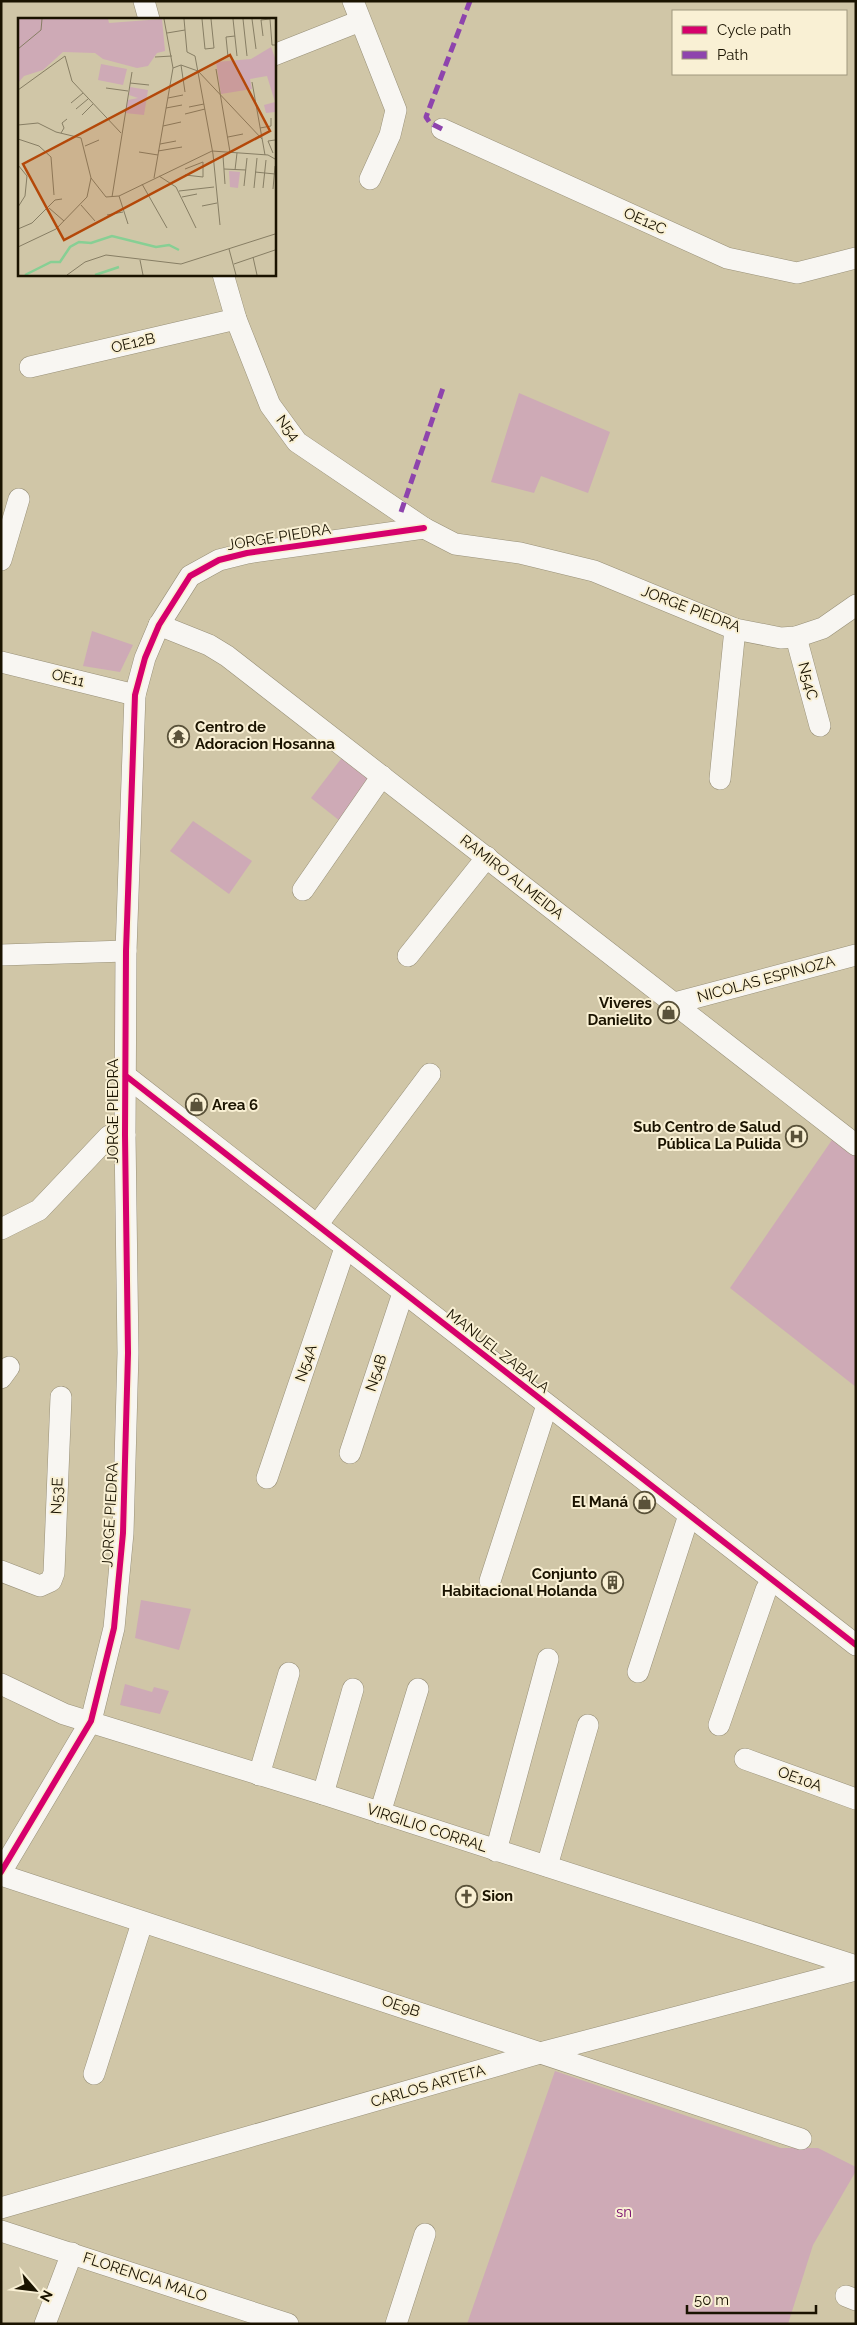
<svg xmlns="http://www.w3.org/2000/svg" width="857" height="2325" font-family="Raleway,sans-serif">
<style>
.green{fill:#ceaab6}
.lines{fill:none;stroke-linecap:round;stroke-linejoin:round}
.minor-casing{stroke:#989078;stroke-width:22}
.minor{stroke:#f8f6f2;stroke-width:21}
.quiet{stroke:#8e44ad;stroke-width:5;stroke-dasharray:10 5;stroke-linecap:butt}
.cycleway-casing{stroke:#f9f0d4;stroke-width:9}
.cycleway{stroke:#d6006c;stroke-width:6}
.labels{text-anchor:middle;stroke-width:4;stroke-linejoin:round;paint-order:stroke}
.street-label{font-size:15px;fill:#1a1300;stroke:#f9f0d4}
.poi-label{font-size:15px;font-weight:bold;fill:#1a1300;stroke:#f9f0d4;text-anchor:end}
.park-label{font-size:15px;fill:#75046c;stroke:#f9f0d4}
.inset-river{fill:none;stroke:#87cf94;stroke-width:2.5}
.inset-road{fill:none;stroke:#877e64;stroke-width:1}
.view{fill:#b44809;fill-opacity:0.15;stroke:#b44809;stroke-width:2.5}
.inset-edge{fill:none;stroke:#1a1300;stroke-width:2.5}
</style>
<rect width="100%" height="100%" fill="#d0c6a7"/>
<!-- green -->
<g class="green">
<path d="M519,393L610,432L588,493L541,476L534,493L491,482Z"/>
<path d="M92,631L133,645L120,672L83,666Z"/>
<path d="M344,755L375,778L340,821L311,798Z"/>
<path d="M193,821L252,861L229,894L170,851Z"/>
<path d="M834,1137L856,1154V1387L730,1288Z"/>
<path d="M141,1600L191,1609L179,1650L135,1638Z"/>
<path d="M125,1684L152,1692L154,1687L169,1691L160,1714L120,1705Z"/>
<path d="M555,2071L781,2148H818L856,2167V2171L813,2245L788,2324H467Z"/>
</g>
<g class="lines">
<defs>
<g id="minor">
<path d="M144,1L149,19"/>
<path d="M353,1L396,110L390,135L370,179"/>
<path d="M274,55L360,21"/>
<path d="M442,129L727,258L797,273L856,258"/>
<path d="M223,274L236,319L270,405L297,442L424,528L455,544L520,553L594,571L735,629L781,638L796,637L823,628L856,605"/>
<path d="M30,367L236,319"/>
<path d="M1,560L19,499"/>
<path d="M159,625L209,645L227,656L856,1145"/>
<path d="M796,637L820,726"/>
<path d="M1,662L135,695"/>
<path d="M720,779L735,629"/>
<path d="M303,890L382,776"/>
<path d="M1,955L126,951"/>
<path d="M408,956L487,857"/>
<path d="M675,1003L856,955"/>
<path d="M126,1076L856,1645"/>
<path d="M317,1225L430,1074"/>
<path d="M1,1229L39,1210L109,1136L125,1135"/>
<path d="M1,1378L9,1367"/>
<path d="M350,1453L403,1293"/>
<path d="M267,1478L345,1248"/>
<path d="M1,1571L40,1586L51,1581L54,1573L61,1397"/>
<path d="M490,1581L547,1405"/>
<path d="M638,1672L689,1515"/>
<path d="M1,1684L64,1714L323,1794L856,1966"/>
<path d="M719,1725L766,1590L772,1580"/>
<path d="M745,1759L856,1799"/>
<path d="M259,1775L289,1673"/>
<path d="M323,1794L353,1689"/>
<path d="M380,1813L418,1689"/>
<path d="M496,1851L548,1659"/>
<path d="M547,1866L588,1725"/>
<path d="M1,1872L91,1721L114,1628L123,1533L128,1353L125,1135L126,951L135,695L145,658L159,625L190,576L219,560L247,553L424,528"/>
<path d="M1,1875L801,2139"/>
<path d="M94,2074L142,1923"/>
<path d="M1,2208L544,2052L856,1970"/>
<path d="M1,2231L288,2324"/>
<path d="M846,2296L856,2300"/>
<path d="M45,2324L72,2253"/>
<path d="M396,2324L425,2234"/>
</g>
</defs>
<!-- minor casing -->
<use href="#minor" class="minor-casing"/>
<!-- minor -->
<use href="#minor" class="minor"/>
<!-- quiet -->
<g class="quiet">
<path d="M442,129L430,123L426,117L470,1"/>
<path d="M401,512L443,388"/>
</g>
<defs>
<g id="cycleway">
<path d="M126,1076L856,1645"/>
<path d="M1,1872L91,1721L114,1628L123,1533L128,1353L125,1135L126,951L135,695L145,658L159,625L190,576L219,560L247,553L424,528"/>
</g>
</defs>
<!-- cycleway casing -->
<use href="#cycleway" class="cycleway-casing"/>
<!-- cycleway -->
<use href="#cycleway" class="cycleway"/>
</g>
<!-- icons -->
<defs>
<symbol id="temple-ring" viewBox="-11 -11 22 22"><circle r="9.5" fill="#f9f0d4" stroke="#5a523a" stroke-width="1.5"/><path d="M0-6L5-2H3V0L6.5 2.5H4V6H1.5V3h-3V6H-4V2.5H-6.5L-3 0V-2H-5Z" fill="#5a523a"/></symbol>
<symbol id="shop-ring" viewBox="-11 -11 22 22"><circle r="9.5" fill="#f9f0d4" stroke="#5a523a" stroke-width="1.5"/><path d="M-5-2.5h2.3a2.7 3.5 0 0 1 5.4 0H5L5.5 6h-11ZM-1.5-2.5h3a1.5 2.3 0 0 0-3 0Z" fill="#5a523a"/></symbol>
<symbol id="hospital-ring" viewBox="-11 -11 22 22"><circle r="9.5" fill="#f9f0d4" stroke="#5a523a" stroke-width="1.5"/><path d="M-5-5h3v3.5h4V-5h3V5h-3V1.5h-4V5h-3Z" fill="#5a523a"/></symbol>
<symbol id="building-ring" viewBox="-11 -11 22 22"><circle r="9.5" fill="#f9f0d4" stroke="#5a523a" stroke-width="1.5"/><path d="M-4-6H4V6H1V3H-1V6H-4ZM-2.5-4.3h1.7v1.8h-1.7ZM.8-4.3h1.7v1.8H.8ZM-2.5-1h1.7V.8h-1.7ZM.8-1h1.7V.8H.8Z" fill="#5a523a"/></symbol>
<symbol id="church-ring" viewBox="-11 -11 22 22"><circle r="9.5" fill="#f9f0d4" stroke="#5a523a" stroke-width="1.5"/><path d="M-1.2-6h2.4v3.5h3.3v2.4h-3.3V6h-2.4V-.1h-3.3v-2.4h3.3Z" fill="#5a523a"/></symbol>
</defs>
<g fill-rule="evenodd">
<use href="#temple-ring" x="166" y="724" width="25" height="25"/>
<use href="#shop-ring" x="656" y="1000" width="25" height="25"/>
<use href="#shop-ring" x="184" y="1092" width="25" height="25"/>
<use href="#hospital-ring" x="784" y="1124" width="25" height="25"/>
<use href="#shop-ring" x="632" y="1490" width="25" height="25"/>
<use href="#building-ring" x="600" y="1570" width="25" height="25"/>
<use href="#church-ring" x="454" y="1884" width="25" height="25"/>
</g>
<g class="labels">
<!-- street labels -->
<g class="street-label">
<text transform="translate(645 221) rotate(24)" y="5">OE12C</text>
<text transform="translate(133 343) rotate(-13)" y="5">OE12B</text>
<text transform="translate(288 428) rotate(52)" y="5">N54</text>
<text transform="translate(279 537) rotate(-9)" y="5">JORGE PIEDRA</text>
<text transform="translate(691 609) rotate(21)" y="5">JORGE PIEDRA</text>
<text transform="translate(68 678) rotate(14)" y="5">OE11</text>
<text transform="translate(808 681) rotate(75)" y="5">N54C</text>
<text transform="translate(512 877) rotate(38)" y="5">RAMIRO ALMEIDA</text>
<text transform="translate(766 979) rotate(-15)" y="5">NICOLAS ESPINOZA</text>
<text transform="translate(113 1111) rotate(-90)" y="5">JORGE PIEDRA</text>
<text transform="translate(498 1351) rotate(38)" y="5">MANUEL ZABALA</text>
<text transform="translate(306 1363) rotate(-71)" y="5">N54A</text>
<text transform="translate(376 1373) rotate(-72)" y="5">N54B</text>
<text transform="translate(57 1496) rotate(-88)" y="5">N53E</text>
<text transform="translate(110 1515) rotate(-87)" y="5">JORGE PIEDRA</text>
<text transform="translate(800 1779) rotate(20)" y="5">OE10A</text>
<text transform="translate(427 1828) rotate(18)" y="5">VIRGILIO CORRAL</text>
<text transform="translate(401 2006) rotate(18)" y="5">OE9B</text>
<text transform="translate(428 2086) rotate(-16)" y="5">CARLOS ARTETA</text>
<text transform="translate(145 2277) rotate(18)" y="5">FLORENCIA MALO</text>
</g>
<!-- poi labels -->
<g class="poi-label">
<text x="195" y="732" text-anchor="start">Centro de<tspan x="195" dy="17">Adoracion Hosanna</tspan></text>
<text x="652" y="1008">Viveres<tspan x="652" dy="17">Danielito</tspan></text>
<text x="212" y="1110" text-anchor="start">Area 6</text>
<text x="781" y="1132">Sub Centro de Salud<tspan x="781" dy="17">Pública La Pulida</tspan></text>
<text x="628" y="1507">El Maná</text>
<text x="597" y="1579">Conjunto<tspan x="597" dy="17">Habitacional Holanda</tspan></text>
<text x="482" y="1901" text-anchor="start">Sion</text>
</g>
<!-- park labels -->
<g class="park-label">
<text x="624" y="2217">sn</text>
</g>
</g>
<!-- overview -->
<g transform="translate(18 18)">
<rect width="258" height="258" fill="#d0c6a7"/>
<path d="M0,1H90L91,5L144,1L147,33L139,35L130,48L119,50L85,41L77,35L45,34L25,52L6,58L0,65ZM253,29L257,40V94L248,95L246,87L257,84L249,58L232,61L234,71L203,76L198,44L233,41ZM83,46L109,51L105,67L80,62ZM112,69L130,72L126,97L107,95L110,82L120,80L111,77ZM211,153L222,154L220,170L212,169Z" fill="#ceaab6"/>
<path class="inset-river" d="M7,257L33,244H42L52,229L61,224L73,225L94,218L138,229L151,227L161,232M77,257L101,249"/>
<path class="inset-road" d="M166,1L169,34L177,38L195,136L202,207M184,1L187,31L196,30L193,1M215,1L219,38M225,1L229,38M234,1L238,31M252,1L254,27H257M149,15L167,12M245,18L243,2L252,1M0,31L23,12L24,1M137,39L154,38M210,39L208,19L217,18M163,47L167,74M155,50L163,47L180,53L244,121M198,51L212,134M234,64L247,137M112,65L131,67M88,70L110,73M0,72L47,38L54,63L103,115M150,80L165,77M53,85L65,75M171,89L186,86M148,90L164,87M58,91L70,81M167,96L187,91M64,97L75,86M0,107L20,105L38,114L63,120L73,160L88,179L101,178L194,133L250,137L257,141M145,108L163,104M242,110L253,108V100M43,115L46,110L44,105L49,101M210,119L225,116M0,121L21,128L33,139L36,177M142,126L158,123M67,128L81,122M140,133L164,129M121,134L140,137M255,135L250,123L257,122M205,138L207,166M0,147L9,158L7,178L0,189M206,151L228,152M217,152L219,135M237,154L257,156M167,157L185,159V144L167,151M141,158L158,169L178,210M136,160L155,50L146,1M124,166L149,210M226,168L229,140M236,170L239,140M245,170L248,142M255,171L257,148M161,173L196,169M101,178L110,206M94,179L114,54M164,179L179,176M63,187L77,203M184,188L199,185M31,190L46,203M89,197L105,194M0,211L14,205L37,182L44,181M0,229L38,211L69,179L73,160M211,231L218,257M235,239L239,257M122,242L125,257M216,246L257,232M49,257L67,244L88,237L163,246L257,216"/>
<path class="view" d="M212,37L252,113L46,222L5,146Z"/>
<rect width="258" height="258" class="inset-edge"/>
</g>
<!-- border -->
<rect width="857" height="2325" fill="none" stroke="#1a1300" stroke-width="5"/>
<!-- legend -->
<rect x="672" y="10" width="175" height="65" fill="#f9f0d4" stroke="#a0987f"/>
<rect x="682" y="26" width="25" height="8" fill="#d6006c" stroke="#a0987f"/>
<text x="717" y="35" font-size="15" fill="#1a1300">Cycle path</text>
<rect x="682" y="51" width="25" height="8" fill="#8e44ad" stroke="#a0987f"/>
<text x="717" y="60" font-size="15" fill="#1a1300">Path</text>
<!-- north arrow -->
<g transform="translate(35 2290) rotate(118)" stroke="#f9f0d4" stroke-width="4" paint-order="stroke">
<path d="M0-4L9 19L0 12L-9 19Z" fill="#1a1300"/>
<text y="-8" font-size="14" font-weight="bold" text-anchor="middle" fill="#1a1300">N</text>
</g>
<!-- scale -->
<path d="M687 2305v8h129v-8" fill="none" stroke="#1a1300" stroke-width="2.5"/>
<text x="694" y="2305" font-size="15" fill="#1a1300" stroke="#f9f0d4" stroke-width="4" paint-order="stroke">50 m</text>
</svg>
